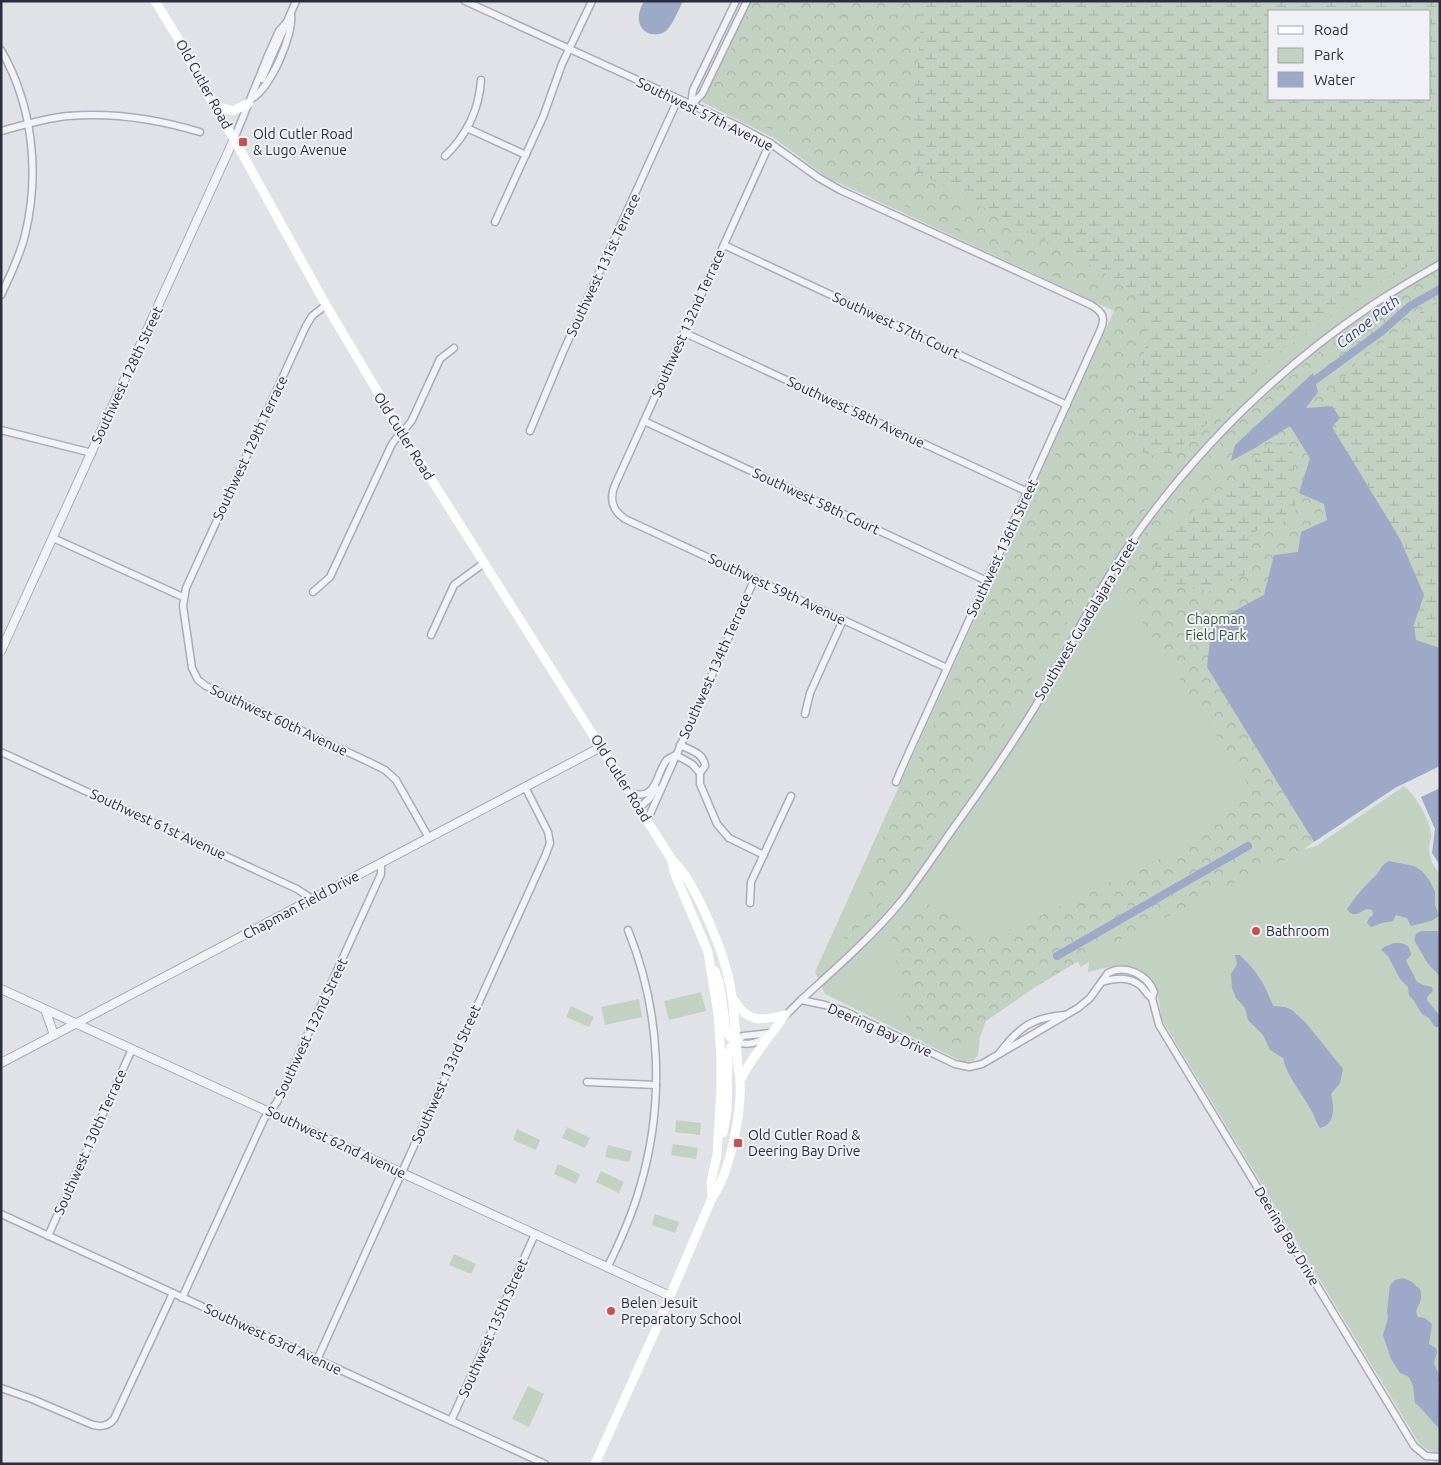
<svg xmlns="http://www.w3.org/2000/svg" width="1441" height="1465" font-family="Ubuntu,sans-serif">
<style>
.green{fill:#c3d1c2;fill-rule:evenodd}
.forest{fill:url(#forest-crowns);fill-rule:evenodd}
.wetland{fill:url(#wetland-marsh);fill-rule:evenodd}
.water{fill:#9da9c6}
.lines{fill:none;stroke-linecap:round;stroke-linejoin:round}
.canal{stroke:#9da9c6;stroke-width:8}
.minor-casing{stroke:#a9acb5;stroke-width:9}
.tertiary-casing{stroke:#a9acb5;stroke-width:10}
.minor{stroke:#f3f3f7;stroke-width:6}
.tertiary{stroke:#f3f3f7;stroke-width:8}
.secondary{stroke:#fff;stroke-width:9}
.poi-dot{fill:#c5524d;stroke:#f0f1f6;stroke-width:2}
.labels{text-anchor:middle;stroke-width:4;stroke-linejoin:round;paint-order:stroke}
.street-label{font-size:14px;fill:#2a2d3f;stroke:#f0f1f6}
.poi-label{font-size:14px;fill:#2a2d3f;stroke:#f0f1f6;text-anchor:start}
.park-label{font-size:14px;fill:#385938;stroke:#f0f1f6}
.water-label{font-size:15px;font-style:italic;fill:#364570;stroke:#f0f1f6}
</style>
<defs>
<pattern id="forest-crowns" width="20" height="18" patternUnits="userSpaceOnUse" patternTransform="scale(1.25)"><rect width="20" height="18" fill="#c3d1c2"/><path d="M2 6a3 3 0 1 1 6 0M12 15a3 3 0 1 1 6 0" fill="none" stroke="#a8b4a8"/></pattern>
<pattern id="wetland-marsh" width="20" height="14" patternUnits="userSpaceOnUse" patternTransform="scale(1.25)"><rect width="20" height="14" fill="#c3d1c2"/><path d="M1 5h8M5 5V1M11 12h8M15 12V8" fill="none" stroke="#a8b4a8"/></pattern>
</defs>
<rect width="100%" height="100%" fill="#e0e2e8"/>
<!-- green -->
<g class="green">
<path d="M751,1H1440V755L1164,918L1277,857L1316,846L1404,786C1415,794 1430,820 1431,833C1432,839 1429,844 1429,849C1429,858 1434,867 1440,874V1451C1431,1454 1426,1449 1419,1443L1161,1018C1160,990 1151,967 1120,966C1109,966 1098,970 1088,972L1089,962L1081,967L1076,959L986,1021L980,1037L978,1055L973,1061L963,1062L825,994L815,972L1114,311L826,177L774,138L702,102ZM1270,11H1430V99H1270Z"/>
<path d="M701,992L706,1011L669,1020L664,1001Z"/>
<path d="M639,999L642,1017L605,1025L601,1007Z"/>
<path d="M571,1006L594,1017L589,1027L566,1017Z"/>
<path d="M676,1120L701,1123L700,1135L675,1132Z"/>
<path d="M567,1127L590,1138L585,1148L562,1138Z"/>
<path d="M517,1129L540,1140L536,1150L513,1140Z"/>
<path d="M673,1144L698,1148L696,1159L671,1155Z"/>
<path d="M608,1145L632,1151L629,1162L605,1157Z"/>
<path d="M558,1164L580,1174L576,1184L554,1174Z"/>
<path d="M601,1171L624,1182L619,1193L596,1182Z"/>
<path d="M655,1214L679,1222L675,1233L652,1225Z"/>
<path d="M454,1254L476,1264L471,1274L449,1265Z"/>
<path d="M528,1386L544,1394L529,1427L512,1419Z"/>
</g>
<!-- forest -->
<g class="forest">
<path d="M754,1H913L922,9L918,75L1103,272L1137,297L1147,339L1134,399L1194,437L1265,364L1243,395L1161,489L1111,554L1047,654L955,807L878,908L838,948L871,890L876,853L1117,316L1113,304L833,172L779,133L723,108L713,88Z"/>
<path d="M1440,269V300L1423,309L1414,320L1333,391L1332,406L1306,409L1318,392L1313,373L1232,461L1255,448L1290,426L1310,458L1299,493L1324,504L1327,520L1301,532L1298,552L1274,555L1264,595L1212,623L1207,667L1314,842L1294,857L1271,865L1084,958L990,1014L979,1027L975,1046L957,1050L908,1024L902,1001L900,974L890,941L913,904L931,905L977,935L1016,928L1075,898L1170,854L1191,840L1209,821L1238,796L1246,781L1123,592V569L1137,549L1148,525L1234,426L1315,355L1405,290ZM1269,444L1295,468L1289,486L1295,500L1278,525L1254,532L1246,551L1245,575L1163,533L1244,474Z"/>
</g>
<!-- wetland -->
<g class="wetland">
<path d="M913,1H1440V248L1378,284L1265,364L1194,437L1164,458L1139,451L1134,399L1147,339L1137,297L1103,272L910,168L922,9ZM1270,11H1430V99H1270Z"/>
<path d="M1440,300V648L1416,640L1414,624L1424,595L1400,539L1332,427L1340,418L1332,406L1333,391L1355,364L1414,320L1423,309Z"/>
<path d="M1286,442C1299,459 1295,467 1289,486L1295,500V516L1278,525L1254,532L1246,551L1245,575L1209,591L1171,585L1150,563L1163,533L1244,474L1269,444Z"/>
</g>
<!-- water -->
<g class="water">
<path d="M644,1H683C678,11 674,22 667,30C657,39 641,34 639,21C638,13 641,7 644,1Z"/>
<path d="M1313,373L1318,392L1306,408L1332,406L1340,418L1332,427L1400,539L1424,595L1414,624L1416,640L1440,648V766L1395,788L1314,842L1207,667L1212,623L1264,595L1274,555L1298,552L1301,532L1327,520L1324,504L1299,493L1310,458L1290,426L1255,448L1231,461L1235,445Z"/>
<path d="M1440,788V865L1432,853L1435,829L1421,797Z"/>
<path d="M1389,861L1414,866L1422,871L1430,881L1435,892V905L1439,916L1431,921L1411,926L1407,918L1396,915L1393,921L1382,923L1371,927L1367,923L1369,918L1373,915L1372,910L1366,909C1358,914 1353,918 1347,909C1355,897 1363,888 1373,878C1381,872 1379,866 1389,861Z"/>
<path d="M1421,931H1438L1440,939V984L1439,975L1428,964L1414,940L1416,934Z"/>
<path d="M1394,943C1404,943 1410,944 1411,955L1406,960C1408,967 1414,973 1416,981L1423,985L1432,987L1433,991L1427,997V1000L1440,1016V1027H1435L1429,1018L1422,1014L1414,1001L1409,995L1408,987L1400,979L1388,956L1381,950L1384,947Z"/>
<path d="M1235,955H1240C1258,973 1264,982 1273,1006L1285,1007L1292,1010L1306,1023L1343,1069L1340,1083L1331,1094C1334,1107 1336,1124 1320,1128C1316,1123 1315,1116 1311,1110C1302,1093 1287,1077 1283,1058L1270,1050L1263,1035L1248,1020L1245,1008L1236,998L1232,988L1231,974L1237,964Z"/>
<path d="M1403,1278L1412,1282L1420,1289C1421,1293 1422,1298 1420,1302C1418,1308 1414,1310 1418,1317L1425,1318L1432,1324L1429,1344L1436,1348L1437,1352L1434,1363L1440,1378L1438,1383L1440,1429C1431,1421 1425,1411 1415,1403L1413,1386L1409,1377L1400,1373L1391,1359L1383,1335L1388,1318L1387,1311L1390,1285L1395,1280Z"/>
</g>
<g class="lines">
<!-- canal -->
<g class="canal">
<path d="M1315,380L1382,331L1410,306L1440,289"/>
<path d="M1057,956L1248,846"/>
</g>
<defs>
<g id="minor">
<path d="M465,1L738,126L770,143L819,178L840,190L1091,305C1103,312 1106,318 1100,331L901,770L896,782"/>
<path d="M1,50C33,106 40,173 25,235C20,256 10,276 1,295"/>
<path d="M262,79L296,1"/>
<path d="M251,99C270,89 294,35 291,14"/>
<path d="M691,105L702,94L747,1"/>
<path d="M691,105L693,90L736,1"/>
<path d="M467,128L526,155"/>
<path d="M1,131C23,125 46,118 68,116C114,112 157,119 200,132"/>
<path d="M234,139L269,53L279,31L286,23"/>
<path d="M770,143L615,485C609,499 612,510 625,519L947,668"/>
<path d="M445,156C467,135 479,110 481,80"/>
<path d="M495,222L543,117L562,64L592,1"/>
<path d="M724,245L1067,405"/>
<path d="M326,305L312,316L306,326L186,588L183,606L192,668L198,680L206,686L369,762L385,770L396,780L429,838"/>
<path d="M685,333L1028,492"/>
<path d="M644,421L987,581"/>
<path d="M1,430L92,453"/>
<path d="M530,431L563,352L678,99"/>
<path d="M53,538L183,597"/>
<path d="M313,592L330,577L391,446C396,436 406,430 412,420L440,359L454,348"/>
<path d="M431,635L454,585L484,563"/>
<path d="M805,714L810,693L843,620"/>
<path d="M680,745C690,750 704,753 705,766L700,773V784L717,824L729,838L764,855"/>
<path d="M1,752L297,889L312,899"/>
<path d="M676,755L692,764L700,773"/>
<path d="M629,793C658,801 654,778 666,761C668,758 672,757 676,755"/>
<path d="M639,808L650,798L656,788"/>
<path d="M647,821L755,578"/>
<path d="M750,903L751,882L791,796"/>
<path d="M1102,982C1115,978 1129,976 1141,986C1145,990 1147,995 1152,998"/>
<path d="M801,1000C836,968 873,936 903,899C920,877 936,853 952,830C981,790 1009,749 1035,707C1070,647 1100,584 1141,528C1204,442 1280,368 1368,308C1391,292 1416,278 1440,264"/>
<path d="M783,1018L801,1000L825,1005L844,1011L955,1064L969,1067L982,1064L1078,1008L1090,998L1108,973C1125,964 1147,974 1154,992L1152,998L1159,1025L1414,1446L1426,1456L1440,1457"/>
<path d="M766,1036C759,1043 747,1046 737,1042L743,1036L770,1033"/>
<path d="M1000,1052C1020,1027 1031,1018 1064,1015"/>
<path d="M587,1082L656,1085"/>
<path d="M1,1214L545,1464"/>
<path d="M48,1236L132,1049"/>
<path d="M607,1268C620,1242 632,1215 640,1187C665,1103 661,1011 628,930"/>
<path d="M182,1298L264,1119L277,1102L381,874V863"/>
<path d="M317,1360L546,854L550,843L548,832L525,787"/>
<path d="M1,1388L32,1399L93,1425C102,1427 108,1426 114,1419L173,1293"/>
<path d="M451,1421L535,1234"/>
</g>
<g id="tertiary">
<path d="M1,651L234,139"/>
<path d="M1,989L670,1296"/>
<path d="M45,1009L54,1035"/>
<path d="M1,1063L601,747"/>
</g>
</defs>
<!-- minor casing -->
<use href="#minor" class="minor-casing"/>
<!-- tertiary casing -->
<use href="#tertiary" class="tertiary-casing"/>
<!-- minor -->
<use href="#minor" class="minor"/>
<!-- tertiary -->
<use href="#tertiary" class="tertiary"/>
<!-- secondary -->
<g class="secondary">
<path d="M155,1L179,40L201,83L234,139L326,305L402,433L672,860C685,872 693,888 701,904C711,925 720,946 726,968C735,1000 735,1033 738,1066C738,1071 740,1076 740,1081C742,1111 730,1173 712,1198L653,1336L595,1464"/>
<path d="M214,105L233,111L249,103"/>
<path d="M672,860L674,872L708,952L718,1014L721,1057V1088L717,1155L711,1182L712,1198"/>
<path d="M715,971L719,982L726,1029L730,1037L737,1042"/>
<path d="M734,1000C748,1023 761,1021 785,1015"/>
<path d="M740,1081C751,1057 770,1037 785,1015"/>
<path d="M723,1133L727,1111L728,1056L731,1047L737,1042"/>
</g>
</g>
<!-- markers -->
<g class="poi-dot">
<rect x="238" y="137" width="10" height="10" rx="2.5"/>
<circle cx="1256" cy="931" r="5"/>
<rect x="733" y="1138" width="10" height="10" rx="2.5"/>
<circle cx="611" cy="1311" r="5"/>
</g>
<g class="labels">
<!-- street labels -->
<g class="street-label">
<text transform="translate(204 84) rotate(61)" y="5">Old Cutler Road</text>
<text transform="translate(705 114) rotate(26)" y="5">Southwest 57th Avenue</text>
<text transform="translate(603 265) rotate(-65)" y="5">Southwest 131st Terrace</text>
<text transform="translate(688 323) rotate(-66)" y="5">Southwest 132nd Terrace</text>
<text transform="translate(896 325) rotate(25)" y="5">Southwest 57th Court</text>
<text transform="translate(127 375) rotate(-65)" y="5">Southwest 128th Street</text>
<text transform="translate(856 412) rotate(25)" y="5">Southwest 58th Avenue</text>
<text transform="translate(404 436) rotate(58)" y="5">Old Cutler Road</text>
<text transform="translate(250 448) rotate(-65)" y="5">Southwest 129th Terrace</text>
<text transform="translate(816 501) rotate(25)" y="5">Southwest 58th Court</text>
<text transform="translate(1002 548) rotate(-65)" y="5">Southwest 136th Street</text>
<text transform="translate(777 589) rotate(25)" y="5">Southwest 59th Avenue</text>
<text transform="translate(1086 619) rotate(-59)" y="5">Southwest Guadalajara Street</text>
<text transform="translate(715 666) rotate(-66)" y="5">Southwest 134th Terrace</text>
<text transform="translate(279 720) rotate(25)" y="5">Southwest 60th Avenue</text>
<text transform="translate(621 778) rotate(58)" y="5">Old Cutler Road</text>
<text transform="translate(158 824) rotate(25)" y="5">Southwest 61st Avenue</text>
<text transform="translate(301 905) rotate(-28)" y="5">Chapman Field Drive</text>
<text transform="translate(311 1028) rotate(-65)" y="5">Southwest 132nd Street</text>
<text transform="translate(880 1030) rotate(24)" y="5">Deering Bay Drive</text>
<text transform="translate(446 1074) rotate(-66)" y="5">Southwest 133rd Street</text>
<text transform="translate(90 1142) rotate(-66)" y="5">Southwest 130th Terrace</text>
<text transform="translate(336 1142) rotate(25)" y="5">Southwest 62nd Avenue</text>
<text transform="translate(1287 1236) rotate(59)" y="5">Deering Bay Drive</text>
<text transform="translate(493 1328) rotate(-66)" y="5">Southwest 135th Street</text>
<text transform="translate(273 1339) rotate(25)" y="5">Southwest 63rd Avenue</text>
</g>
<!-- poi labels -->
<g class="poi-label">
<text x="253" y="139">Old Cutler Road<tspan x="253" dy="16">&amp; Lugo Avenue</tspan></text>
<text x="1266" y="936">Bathroom</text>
<text x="748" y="1140">Old Cutler Road &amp;<tspan x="748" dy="16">Deering Bay Drive</tspan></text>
<text x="621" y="1308">Belen Jesuit<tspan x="621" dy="16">Preparatory School</tspan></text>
</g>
<!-- park labels -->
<g class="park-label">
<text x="1216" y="624">Chapman<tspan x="1216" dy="16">Field Park</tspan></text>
</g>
<!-- water labels -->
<g class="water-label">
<text transform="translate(1368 322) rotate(-38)" y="5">Canoe Path</text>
</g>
</g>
<!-- border -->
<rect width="1441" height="1465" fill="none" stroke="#2a2d3f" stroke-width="5"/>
<!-- legend -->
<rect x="1268" y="10" width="162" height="90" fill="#f0f1f6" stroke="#a1a3ad"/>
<rect x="1278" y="26" width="25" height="8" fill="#ffffff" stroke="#a1a3ad"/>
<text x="1314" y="35" font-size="15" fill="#2a2d3f">Road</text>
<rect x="1278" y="48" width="25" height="15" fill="#c3d1c2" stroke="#a1a3ad"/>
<text x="1314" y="60" font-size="15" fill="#2a2d3f">Park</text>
<rect x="1278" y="72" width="25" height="15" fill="#9da9c6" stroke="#a1a3ad"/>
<text x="1314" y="85" font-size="15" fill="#2a2d3f">Water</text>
</svg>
